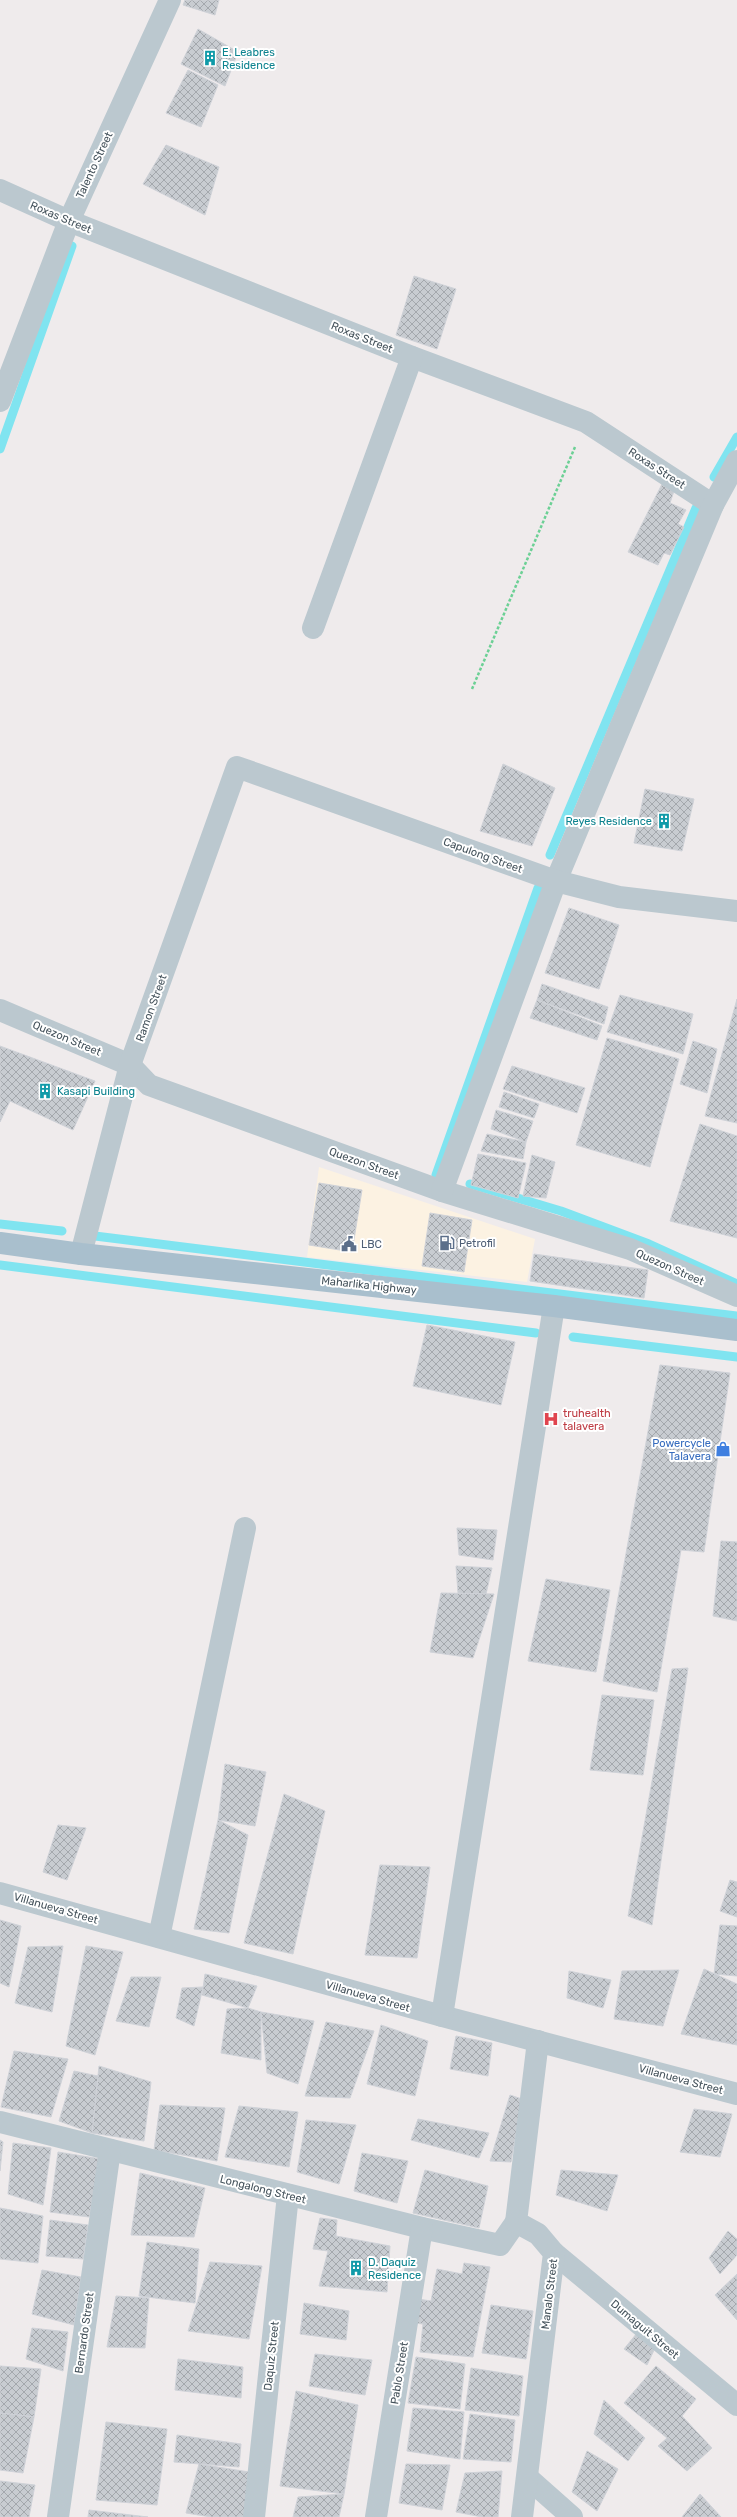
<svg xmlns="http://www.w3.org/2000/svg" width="737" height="2517" font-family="Rubik,sans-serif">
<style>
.commercial{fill:#fcf2e2}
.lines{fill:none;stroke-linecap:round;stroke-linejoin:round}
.stream{stroke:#80e4f0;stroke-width:9}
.building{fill:url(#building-cross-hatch);stroke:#cfd2d8}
.path{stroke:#6cd095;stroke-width:2.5;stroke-dasharray:3 2;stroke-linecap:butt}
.minor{stroke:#bbc8cf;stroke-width:22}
.major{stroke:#a9bfcd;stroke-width:22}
.labels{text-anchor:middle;stroke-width:4;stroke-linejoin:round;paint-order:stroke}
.culture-label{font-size:11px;fill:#0d838f;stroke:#fff;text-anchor:start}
.street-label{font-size:11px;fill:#43515a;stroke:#fff}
.service-label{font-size:11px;fill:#4e5e75;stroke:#fff;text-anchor:start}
.health-label{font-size:11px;fill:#be3a42;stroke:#fff;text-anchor:start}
.shop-label{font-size:11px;fill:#366cbe;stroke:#fff;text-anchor:end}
</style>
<defs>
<pattern id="building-cross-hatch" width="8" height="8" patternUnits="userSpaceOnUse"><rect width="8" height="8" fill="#c8ccd1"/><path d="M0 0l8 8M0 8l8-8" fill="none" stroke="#a4a8ad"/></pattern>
</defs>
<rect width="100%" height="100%" fill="#efebec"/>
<!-- commercial -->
<path class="commercial" d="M319,1167L535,1239L527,1282L307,1257Z"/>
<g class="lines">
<!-- stream -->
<g class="stream">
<path d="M0,449L72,246"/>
<path d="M714,477L737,437"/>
<path d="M550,855L696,508"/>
<path d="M436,1175L538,888"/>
<path d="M470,1184L561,1211L649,1244L737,1284"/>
<path d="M0,1224L62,1231"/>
<path d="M95,1236L737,1316"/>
<path d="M0,1265L536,1333"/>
<path d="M573,1337L737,1357"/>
</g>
</g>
<!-- building -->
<g class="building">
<path d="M185,0H219L215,15L183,5Z"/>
<path d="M198,29L238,52L225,86L181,64Z"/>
<path d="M188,70L218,85L201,127L166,113Z"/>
<path d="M166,145L219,167L205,215L143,184Z"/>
<path d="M414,276L456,289L437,349L396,335Z"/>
<path d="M662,484L674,491L670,503L686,510L678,524L684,527L670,555L664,553L658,565L628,552Z"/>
<path d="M503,764L555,788L532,846L480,831Z"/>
<path d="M645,789L694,799L682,851L634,843Z"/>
<path d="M569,908L619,925L599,989L545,973Z"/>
<path d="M542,984L608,1007L604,1024L537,1000Z"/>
<path d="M620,995L693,1014L683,1054L607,1032Z"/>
<path d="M737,999V1123L705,1116Z"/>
<path d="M537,1000L602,1026L597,1040L530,1018Z"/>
<path d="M607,1038L679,1059L650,1167L576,1145Z"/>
<path d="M693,1041L717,1049L707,1093L680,1084Z"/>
<path d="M0,1046L95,1081L73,1130L10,1101L0,1122Z"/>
<path d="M512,1066L585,1088L577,1113L503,1089Z"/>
<path d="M504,1092L539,1104L534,1118L499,1107Z"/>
<path d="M496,1110L533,1121L526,1142L491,1129Z"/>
<path d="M700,1124L737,1136V1238L670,1221Z"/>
<path d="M487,1134L526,1142L523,1159L481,1151Z"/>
<path d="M478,1154L526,1163L518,1198L471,1185Z"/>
<path d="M532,1155L555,1162L546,1198L523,1196Z"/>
<path d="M319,1183L362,1190L352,1252L309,1245Z"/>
<path d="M430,1213L472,1220L464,1272L422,1266Z"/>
<path d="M534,1254L648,1270L644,1298L530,1281Z"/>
<path d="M427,1325L515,1342L501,1405L413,1386Z"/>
<path d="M660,1365L730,1373L704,1552L681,1550L657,1692L603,1681Z"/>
<path d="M457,1528L497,1530L493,1560L459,1555Z"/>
<path d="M721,1541L737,1542V1621L713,1616Z"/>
<path d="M456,1566L492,1568L486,1594L458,1593Z"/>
<path d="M546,1579L610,1590L596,1672L528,1661Z"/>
<path d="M441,1593L494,1594L473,1658L430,1652Z"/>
<path d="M688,1668L652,1925L628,1916L672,1669Z"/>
<path d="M602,1695L654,1700L643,1775L590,1770Z"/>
<path d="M225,1764L266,1772L255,1826L218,1820Z"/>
<path d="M284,1794L325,1811L293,1954L244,1943Z"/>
<path d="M218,1820L248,1835L229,1933L194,1929Z"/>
<path d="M58,1825L86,1828L67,1880L43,1872Z"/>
<path d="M380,1865L430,1867L417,1958L365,1955Z"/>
<path d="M730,1880L737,1882V1917L720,1911Z"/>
<path d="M0,1920L21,1926L9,1987L0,1983Z"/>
<path d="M720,1925L737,1926V1976L714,1974Z"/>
<path d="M63,1946L52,2012L15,2003L28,1947Z"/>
<path d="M86,1946L123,1952L95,2055L66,2046Z"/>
<path d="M704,1969L737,1984V2045L681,2034Z"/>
<path d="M679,1970L663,2026L614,2019L622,1971Z"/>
<path d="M569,1971L611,1980L603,2008L567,1998Z"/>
<path d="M205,1974L257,1986L248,2008L202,1995Z"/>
<path d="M131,1977H161L149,2027L116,2021Z"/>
<path d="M203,1987L194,2026L176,2018L182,1988Z"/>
<path d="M248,2008L261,2012V2060L221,2053L227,2009Z"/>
<path d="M261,2012L314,2021L298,2084L267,2073Z"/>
<path d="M326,2022L374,2031L350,2098L305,2096Z"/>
<path d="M381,2025L428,2041L415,2096L367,2084Z"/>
<path d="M456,2036L492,2043L488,2076L450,2069Z"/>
<path d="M14,2051L68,2059L51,2117L1,2107Z"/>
<path d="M99,2066L151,2082L144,2141L92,2133Z"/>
<path d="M74,2071L98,2076L92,2133L59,2121Z"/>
<path d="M510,2095L522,2099L511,2162L490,2161Z"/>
<path d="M160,2105L225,2108L217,2161L154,2150Z"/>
<path d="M239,2106L298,2112L289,2167L225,2157Z"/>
<path d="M694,2109L732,2114L720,2157L680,2152Z"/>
<path d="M418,2119L489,2133L479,2158L411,2140Z"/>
<path d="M306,2120L356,2125L339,2184L297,2172Z"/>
<path d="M0,2140L3,2142L0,2171Z"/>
<path d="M13,2143L51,2148L43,2205L8,2194Z"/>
<path d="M58,2152L101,2159L89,2217L50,2212Z"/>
<path d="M362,2153L408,2161L397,2203L354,2191Z"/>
<path d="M425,2170L488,2186L479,2228L413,2213Z"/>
<path d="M561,2170L618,2175L607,2211L556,2195Z"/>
<path d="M140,2173L205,2188L194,2237L131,2235Z"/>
<path d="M0,2208L43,2216L38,2263L0,2259Z"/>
<path d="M320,2218L337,2220L336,2236L390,2246L387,2292L319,2286L328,2251L313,2249Z"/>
<path d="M50,2220L88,2225L83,2259L46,2256Z"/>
<path d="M728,2231L737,2239V2255L720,2274L709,2258Z"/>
<path d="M147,2242L199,2249L195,2303L139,2296Z"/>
<path d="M210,2262L262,2266L249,2339L188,2331Z"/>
<path d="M464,2263L490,2267L473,2357L420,2352L423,2324L414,2323L418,2299L431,2301L437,2269L462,2274Z"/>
<path d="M42,2270L81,2277L74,2325L32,2314Z"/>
<path d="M737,2274V2320L715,2295Z"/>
<path d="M116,2296L149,2298L145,2348L107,2347Z"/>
<path d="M304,2303L349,2311L346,2340L300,2334Z"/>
<path d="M491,2305L533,2311L526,2359L482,2353Z"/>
<path d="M32,2328L68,2332L63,2371L26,2359Z"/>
<path d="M637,2333L656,2346L647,2365L624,2349Z"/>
<path d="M315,2354L372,2360L365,2395L309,2386Z"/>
<path d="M416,2357L465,2364L460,2409L408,2403Z"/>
<path d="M178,2359L243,2367L241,2398L175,2390Z"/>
<path d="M0,2366L41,2369L34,2417L0,2413Z"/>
<path d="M656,2366L696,2399L682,2416L712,2448L687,2471L658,2446L667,2438L624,2403Z"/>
<path d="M471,2368L523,2376L519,2416L465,2410Z"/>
<path d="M296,2391L358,2405L344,2494L280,2486Z"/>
<path d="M604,2400L645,2438L628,2461L594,2434Z"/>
<path d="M413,2408L464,2412L460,2459L407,2451Z"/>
<path d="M0,2413L34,2417L23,2473L0,2470Z"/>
<path d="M470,2414L515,2420L511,2462L463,2459Z"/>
<path d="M106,2422L167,2429L157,2505L96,2500Z"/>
<path d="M177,2435L241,2444L239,2467L174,2462Z"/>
<path d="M587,2451L618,2469L597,2511L572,2492Z"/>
<path d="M199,2464L249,2472L245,2517H211L186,2513Z"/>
<path d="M406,2464L450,2465L442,2510L399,2503Z"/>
<path d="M502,2471L498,2517H482L456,2512L465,2473Z"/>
<path d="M0,2481L35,2485L29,2517H0Z"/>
<path d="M344,2494L339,2517H293L298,2497Z"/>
<path d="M700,2494L721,2517H682Z"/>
<path d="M89,2510L148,2517H88Z"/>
</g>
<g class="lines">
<!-- path -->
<path class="path" d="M472,689L575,447"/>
<!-- minor -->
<g class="minor">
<path d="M0,190L69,221L412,357L586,422L713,505"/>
<path d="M0,401L69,221L170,0"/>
<path d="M313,628L412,357"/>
<path d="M0,1010L130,1065L149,1085L442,1191L630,1249L737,1296"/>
<path d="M442,1191L556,881L713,505L737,461"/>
<path d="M81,1254L130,1065L237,767L556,881L619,897L737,911"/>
<path d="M0,1893L442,2016L737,2094"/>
<path d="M159,1937L245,1528"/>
<path d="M442,2016L554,1306"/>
<path d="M0,2122L422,2228L500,2245L516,2222"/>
<path d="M554,2253L737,2405"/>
<path d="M528,2478L572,2517"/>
<path d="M58,2517L110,2150"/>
<path d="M254,2517L288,2195"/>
<path d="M376,2517L422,2228"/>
<path d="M522,2517L554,2253L538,2234L516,2222L538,2041"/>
</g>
<!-- major -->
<path class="major" d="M0,1243L81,1254L554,1306L737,1330"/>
</g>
<!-- icons -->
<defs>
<symbol id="building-bare" viewBox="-9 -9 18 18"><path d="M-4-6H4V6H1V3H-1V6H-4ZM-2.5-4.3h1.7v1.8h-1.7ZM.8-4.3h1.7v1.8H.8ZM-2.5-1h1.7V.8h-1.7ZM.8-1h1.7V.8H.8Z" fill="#0f9aa8" stroke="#fff" stroke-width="2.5" paint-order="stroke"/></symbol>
<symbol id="fuel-bare" viewBox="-9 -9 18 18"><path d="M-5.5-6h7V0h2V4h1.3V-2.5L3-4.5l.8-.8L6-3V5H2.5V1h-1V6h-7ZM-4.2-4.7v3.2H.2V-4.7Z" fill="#5c6f8a" stroke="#fff" stroke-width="2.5" paint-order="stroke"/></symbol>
<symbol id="civic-bare" viewBox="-9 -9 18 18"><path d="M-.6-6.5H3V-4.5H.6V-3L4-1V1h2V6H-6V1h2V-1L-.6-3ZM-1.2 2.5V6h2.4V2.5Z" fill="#5c6f8a" stroke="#fff" stroke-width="2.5" paint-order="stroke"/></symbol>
<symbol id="hospital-bare" viewBox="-9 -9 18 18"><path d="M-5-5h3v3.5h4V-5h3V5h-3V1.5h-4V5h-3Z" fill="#e0444e" stroke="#fff" stroke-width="2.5" paint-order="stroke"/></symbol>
<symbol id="shop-bare" viewBox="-9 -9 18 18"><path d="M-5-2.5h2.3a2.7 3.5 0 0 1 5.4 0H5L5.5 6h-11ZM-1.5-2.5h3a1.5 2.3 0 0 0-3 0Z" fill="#3f7fe0" stroke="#fff" stroke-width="2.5" paint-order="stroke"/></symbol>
</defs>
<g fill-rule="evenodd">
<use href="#building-bare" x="199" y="47" width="22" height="22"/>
<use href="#building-bare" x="653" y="810" width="22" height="22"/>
<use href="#building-bare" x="34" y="1080" width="22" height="22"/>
<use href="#fuel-bare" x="436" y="1232" width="22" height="22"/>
<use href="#civic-bare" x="338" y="1233" width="22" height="22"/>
<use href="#hospital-bare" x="540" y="1408" width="22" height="22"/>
<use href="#shop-bare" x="712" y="1438" width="22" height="22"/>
<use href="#building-bare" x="345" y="2257" width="22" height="22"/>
</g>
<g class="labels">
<!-- culture labels -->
<g class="culture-label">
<text x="222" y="56">E. Leabres<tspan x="222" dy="13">Residence</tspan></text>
<text x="652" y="825" text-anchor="end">Reyes Residence</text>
<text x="57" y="1095">Kasapi Building</text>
<text x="368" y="2266">D. Daquiz<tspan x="368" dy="13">Residence</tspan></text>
</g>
<!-- street labels -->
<g class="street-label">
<text transform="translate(94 165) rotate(-65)" y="4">Talento Street</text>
<text transform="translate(61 217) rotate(23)" y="4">Roxas Street</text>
<text transform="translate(362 337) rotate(22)" y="4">Roxas Street</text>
<text transform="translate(657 468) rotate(33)" y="4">Roxas Street</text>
<text transform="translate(483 855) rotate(20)" y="4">Capulong Street</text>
<text transform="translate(151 1008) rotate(-70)" y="4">Ramon Street</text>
<text transform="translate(67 1038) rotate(23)" y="4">Quezon Street</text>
<text transform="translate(364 1163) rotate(20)" y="4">Quezon Street</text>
<text transform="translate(670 1267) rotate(24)" y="4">Quezon Street</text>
<text transform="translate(369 1285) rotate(6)" y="4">Maharlika Highway</text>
<text transform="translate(56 1908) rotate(16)" y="4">Villanueva Street</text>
<text transform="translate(368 1996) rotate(16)" y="4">Villanueva Street</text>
<text transform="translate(681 2079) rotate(15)" y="4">Villanueva Street</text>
<text transform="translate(263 2189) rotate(14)" y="4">Longalong Street</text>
<text transform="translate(549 2294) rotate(-83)" y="4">Manalo Street</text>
<text transform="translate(645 2329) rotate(40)" y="4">Dumaguit Street</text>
<text transform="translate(84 2333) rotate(-82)" y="4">Bernardo Street</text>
<text transform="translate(271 2356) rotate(-84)" y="4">Daquiz Street</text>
<text transform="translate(399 2373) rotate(-81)" y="4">Pablo Street</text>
</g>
<!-- service labels -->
<g class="service-label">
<text x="459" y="1247">Petrofil</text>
<text x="361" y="1248">LBC</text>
</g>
<!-- health labels -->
<g class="health-label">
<text x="563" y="1417">truhealth<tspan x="563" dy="13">talavera</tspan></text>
</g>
<!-- shop labels -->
<g class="shop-label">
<text x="711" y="1447">Powercycle<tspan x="711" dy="13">Talavera</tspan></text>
</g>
</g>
</svg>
